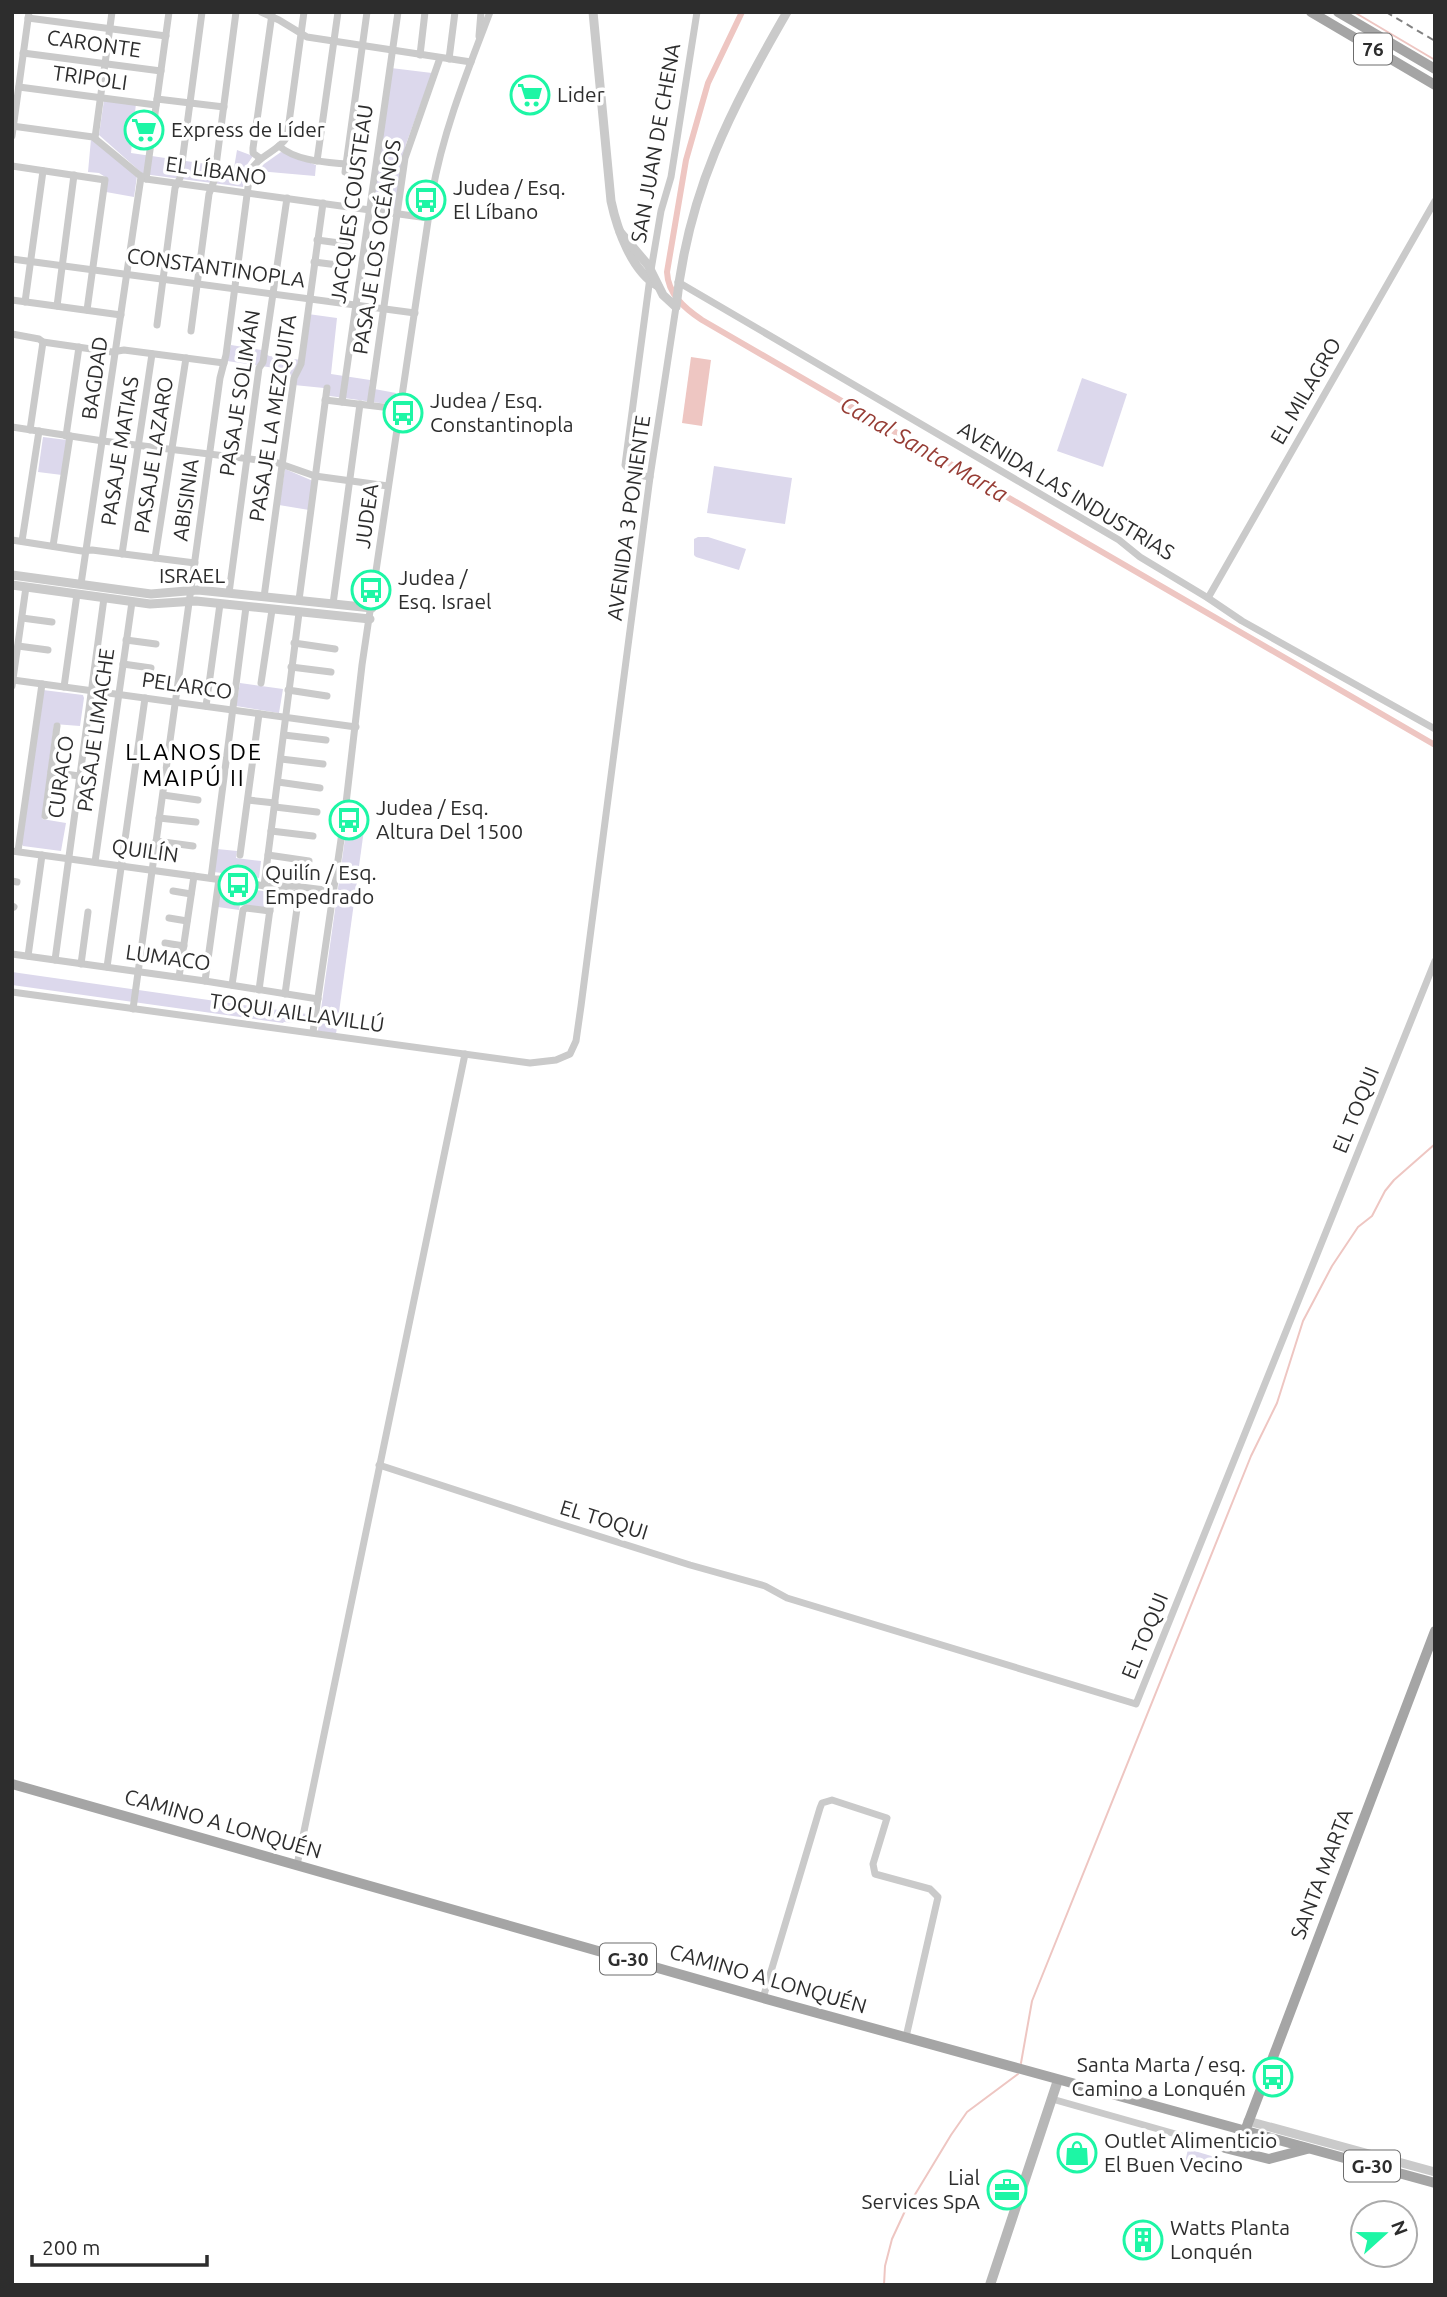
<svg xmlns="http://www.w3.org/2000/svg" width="1447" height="2297" font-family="Ubuntu,sans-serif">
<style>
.green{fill:#dcd8ec}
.water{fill:#eec6c2}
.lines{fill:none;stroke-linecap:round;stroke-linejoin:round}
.stream{stroke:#eec6c2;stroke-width:2}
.canal{stroke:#eec6c2;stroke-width:6}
.minor{stroke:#cacaca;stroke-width:7}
.tertiary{stroke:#cacaca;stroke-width:9}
.secondary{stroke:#b7b7b7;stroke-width:10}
.primary{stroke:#a5a5a5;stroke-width:10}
.rail{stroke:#828282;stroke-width:2;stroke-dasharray:7 5;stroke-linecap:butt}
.labels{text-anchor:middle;stroke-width:7;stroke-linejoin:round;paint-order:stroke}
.shield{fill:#fff;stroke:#6c6c6c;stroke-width:2}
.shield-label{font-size:19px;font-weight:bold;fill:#2d2d2d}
.street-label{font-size:21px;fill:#2d2d2d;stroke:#fff}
.poi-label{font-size:21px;fill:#2d2d2d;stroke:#fff;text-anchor:start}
.water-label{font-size:23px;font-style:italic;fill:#963c34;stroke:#fff}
.neighbourhood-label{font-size:23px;letter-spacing:2px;fill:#000;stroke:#fff}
</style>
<rect width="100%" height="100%" fill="#fff"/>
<!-- green -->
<g class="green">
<path d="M391,68L432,73L406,144L396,211L371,208Z"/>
<path d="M104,100L136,103L131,153L234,168L237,150L253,156L246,166L243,187L143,174L99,135Z"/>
<path d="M91,139L137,176L134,197L106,192L107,178L99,173L88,172Z"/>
<path d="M281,152L316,165L315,176L258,171L264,164Z"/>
<path d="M308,314L337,318L331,374L370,380L369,388L396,393L394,405L323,395L324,388L294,385L289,370L227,361L231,345L262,350L269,356L302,360Z"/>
<path d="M1082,378L1127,394L1103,467L1057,451Z"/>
<path d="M43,437L67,440L62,475L38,472Z"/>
<path d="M714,466L792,478L785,524L707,513Z"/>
<path d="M285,469L313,481L309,510L279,505Z"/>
<path d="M698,537H708L746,549L739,570L696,557L694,555V539Z"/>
<path d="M240,683L283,689L279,713L236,706Z"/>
<path d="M43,690L83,695L84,698L80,726L54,724L42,819L66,823L61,851L23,846L21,843Z"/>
<path d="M349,810L366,815L336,1034L318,1031Z"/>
<path d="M217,849L237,851L236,858L261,861L259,878L214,872Z"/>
<path d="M221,885L270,892L268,909L240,905L239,910L218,907Z"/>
<path d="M12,972L307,1014L306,1024L284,1022L283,1023L12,985Z"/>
<path d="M1188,2149L1218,2158L1214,2175L1184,2167Z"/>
</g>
<!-- water -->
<path class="water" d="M691,357L711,360L702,426L682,423Z"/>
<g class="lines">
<!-- stream -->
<g class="stream">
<path d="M1354,12L1435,60"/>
<path d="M1021,2063L1032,2001L1251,1456L1277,1403L1303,1321L1332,1266L1358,1227L1372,1216L1385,1191L1394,1180L1435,1144"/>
<path d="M884,2285L885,2266L892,2239L905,2211L951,2135L967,2112L1018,2074"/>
</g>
<!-- canal -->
<path class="canal" d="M742,12L708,83L686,160L667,272C668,294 684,308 702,320L1435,745"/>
<!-- minor -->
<g class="minor">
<path d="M261,12L279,20L307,37L471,62"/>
<path d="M28,18L166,36"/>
<path d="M479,36L481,12"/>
<path d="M23,53L161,71"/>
<path d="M420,55L425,12"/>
<path d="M449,59L455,12"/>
<path d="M19,87L156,105"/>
<path d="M157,99L224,107"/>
<path d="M12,126L93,137L138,174L146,179L428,218"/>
<path d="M12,136L29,12"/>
<path d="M95,138L112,12"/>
<path d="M279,146C296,161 325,162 346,164"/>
<path d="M260,158L253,153V148L272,14"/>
<path d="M317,161L338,12"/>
<path d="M12,166L105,180L87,310"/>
<path d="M345,172L367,12"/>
<path d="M146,179L169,12"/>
<path d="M317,240L347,244"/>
<path d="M12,259L415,313"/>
<path d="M314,262L346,266"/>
<path d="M678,282L1119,540L1140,557L1208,598L1242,621L1435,729"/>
<path d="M12,300L121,315"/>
<path d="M25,302L43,171"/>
<path d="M57,306L74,175"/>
<path d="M157,325L175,188L180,178L202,12"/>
<path d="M191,331L209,194L214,181L236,12"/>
<path d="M12,334L39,339L43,342L112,352L124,350L224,363"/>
<path d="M325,400L399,409"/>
<path d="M342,402L398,12"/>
<path d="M370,405L405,158L440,58"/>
<path d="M12,427L103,441L275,462L315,476L388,486"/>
<path d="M30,430L43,342"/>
<path d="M66,436L79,347"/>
<path d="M650,477L632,474L625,465L651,270L661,211L671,177L697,12"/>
<path d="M12,540L82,551L92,550L195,563"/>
<path d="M22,541L39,431"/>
<path d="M53,546L70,436"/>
<path d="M122,554L152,354"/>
<path d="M155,558L186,358"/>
<path d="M81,584L141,177"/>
<path d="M229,593L259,368L263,362L287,198"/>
<path d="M264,597L294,378L301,364L323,203"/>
<path d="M1208,598L1435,201"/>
<path d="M299,600L327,388"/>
<path d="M333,604L360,404"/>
<path d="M22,618L52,622"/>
<path d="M126,640L156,644"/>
<path d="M294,643L335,649"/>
<path d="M18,646L48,650"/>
<path d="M123,664L151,668"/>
<path d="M291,667L331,672"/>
<path d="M13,680L356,727"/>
<path d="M261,683L272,610"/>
<path d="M12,686L26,587"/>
<path d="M64,687L77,594"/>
<path d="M288,690L327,696"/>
<path d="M206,706L220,604"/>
<path d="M284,735L326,740"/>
<path d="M281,759L323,764"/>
<path d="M51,772L79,776"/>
<path d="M278,782L320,788"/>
<path d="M163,795L198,800"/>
<path d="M248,800L275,803"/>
<path d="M275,807L317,812"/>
<path d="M45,816L57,726"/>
<path d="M159,818L196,822"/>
<path d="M271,831L313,836"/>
<path d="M156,841L193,846"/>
<path d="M12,851L273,887L296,894L332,899"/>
<path d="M18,851L42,684"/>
<path d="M240,855L259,714"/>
<path d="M268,855L309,861"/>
<path d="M95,862L132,602"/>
<path d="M211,878L246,607"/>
<path d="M12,881L17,882"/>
<path d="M264,886L299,613"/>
<path d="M278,886H293L333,891"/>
<path d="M173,891L191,894"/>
<path d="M12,906L14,907"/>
<path d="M169,918L187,921"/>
<path d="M165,943L184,946"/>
<path d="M12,954L205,981L318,999"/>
<path d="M28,956L42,855"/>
<path d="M55,960L104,598"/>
<path d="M81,964L88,912"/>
<path d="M107,967L145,698"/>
<path d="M179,977L194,876"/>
<path d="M205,981L219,879"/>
<path d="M232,985L243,910L246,908L270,911"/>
<path d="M259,990L273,887"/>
<path d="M12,992L530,1063L556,1060L570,1054L576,1041L581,1006L650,477L676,307"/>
<path d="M285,994L299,894"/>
<path d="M133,1009L220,378L226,355L250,172C258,155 278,152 287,137L304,12"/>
<path d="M313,1032L345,812L362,665L432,194C443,131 467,72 490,12"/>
<path d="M379,1465L557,1523L690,1565L765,1586L787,1598L1136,1704L1435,961"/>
<path d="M297,1865L465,1054"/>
<path d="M763,1998L820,1808L822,1803L832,1800L887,1818L873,1864L875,1874L930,1889L938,1897L906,2037"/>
<path d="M1052,2099L1225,2148"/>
</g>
<!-- tertiary -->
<g class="tertiary">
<path d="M593,12L611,201C617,229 632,272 658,286"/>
<path d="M620,232L648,265L663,295L676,307C688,191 730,111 787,12"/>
<path d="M12,575L151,594L198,590L372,608"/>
<path d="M12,585L150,604L196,601L370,619"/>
<path d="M1248,2121L1435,2172"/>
</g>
<!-- secondary -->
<path class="secondary" d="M990,2285L1058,2080"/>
<!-- primary -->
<g class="primary">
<path d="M1311,12L1435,85"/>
<path d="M1338,12L1435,69"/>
<path d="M12,1784L763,1998L1435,2183"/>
<path d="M1245,2131L1435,1631"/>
<path d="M1225,2148L1269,2159L1307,2149"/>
</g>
<!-- rail -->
<path class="rail" d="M1386,12L1435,41"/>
</g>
<!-- icons -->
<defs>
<symbol id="supermarket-ring" viewBox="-11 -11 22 22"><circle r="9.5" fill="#fff" stroke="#1df6a5" stroke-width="1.5"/><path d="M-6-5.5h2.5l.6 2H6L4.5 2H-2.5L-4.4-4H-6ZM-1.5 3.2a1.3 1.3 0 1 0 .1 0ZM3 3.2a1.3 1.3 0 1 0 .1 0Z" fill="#1df6a5"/></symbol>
<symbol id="bus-ring" viewBox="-11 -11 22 22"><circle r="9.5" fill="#fff" stroke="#1df6a5" stroke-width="1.5"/><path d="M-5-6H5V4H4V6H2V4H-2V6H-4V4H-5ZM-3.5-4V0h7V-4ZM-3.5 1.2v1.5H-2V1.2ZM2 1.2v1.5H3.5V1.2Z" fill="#1df6a5"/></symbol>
<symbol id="shop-ring" viewBox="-11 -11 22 22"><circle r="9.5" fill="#fff" stroke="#1df6a5" stroke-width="1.5"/><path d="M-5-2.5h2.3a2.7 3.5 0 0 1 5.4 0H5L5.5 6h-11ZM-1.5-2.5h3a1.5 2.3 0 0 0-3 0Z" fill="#1df6a5"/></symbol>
<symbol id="office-ring" viewBox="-11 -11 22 22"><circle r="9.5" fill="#fff" stroke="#1df6a5" stroke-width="1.5"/><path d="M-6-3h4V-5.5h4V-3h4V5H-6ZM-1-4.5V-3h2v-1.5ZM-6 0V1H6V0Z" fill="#1df6a5"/></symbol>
<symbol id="building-ring" viewBox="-11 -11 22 22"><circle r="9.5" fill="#fff" stroke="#1df6a5" stroke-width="1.5"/><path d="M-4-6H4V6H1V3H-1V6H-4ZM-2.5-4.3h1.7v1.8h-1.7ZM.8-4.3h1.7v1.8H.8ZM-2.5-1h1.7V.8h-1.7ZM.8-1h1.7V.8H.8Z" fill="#1df6a5"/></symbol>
</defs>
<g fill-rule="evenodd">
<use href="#supermarket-ring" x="508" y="73" width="44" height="44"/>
<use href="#supermarket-ring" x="122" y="108" width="44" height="44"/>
<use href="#bus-ring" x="404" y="178" width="44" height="44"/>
<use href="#bus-ring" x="381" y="391" width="44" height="44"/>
<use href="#bus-ring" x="349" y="568" width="44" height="44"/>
<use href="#bus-ring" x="327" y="798" width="44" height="44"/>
<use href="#bus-ring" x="216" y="863" width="44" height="44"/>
<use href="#bus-ring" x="1251" y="2055" width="44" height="44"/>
<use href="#shop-ring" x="1055" y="2131" width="44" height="44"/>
<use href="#office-ring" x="985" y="2168" width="44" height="44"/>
<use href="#building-ring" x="1121" y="2218" width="44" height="44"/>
</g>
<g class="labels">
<!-- shield labels -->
<g class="shield">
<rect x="1354" y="33.5" width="38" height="31" rx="5"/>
<rect x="600" y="1943.5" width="56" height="31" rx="5"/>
<rect x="1344" y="2150.5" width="56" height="31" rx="5"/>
</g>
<g class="shield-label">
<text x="1373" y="56">76</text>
<text x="628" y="1966">G-30</text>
<text x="1372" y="2173">G-30</text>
</g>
<!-- street labels -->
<g class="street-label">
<text transform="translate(94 44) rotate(8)" y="7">CARONTE</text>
<text transform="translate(90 78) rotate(8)" y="7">TRIPOLI</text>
<text transform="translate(656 143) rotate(-80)" y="7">SAN JUAN DE CHENA</text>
<text transform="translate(216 171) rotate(8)" y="7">EL LÍBANO</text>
<text transform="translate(352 204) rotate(-82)" y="7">JACQUES COUSTEAU</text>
<text transform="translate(377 247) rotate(-81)" y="7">PASAJE LOS OCÉANOS</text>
<text transform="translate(216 268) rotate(8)" y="7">CONSTANTINOPLA</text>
<text transform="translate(95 378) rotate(-82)" y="7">BAGDAD</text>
<text transform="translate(1306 391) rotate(-60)" y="7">EL MILAGRO</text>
<text transform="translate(240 393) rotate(-81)" y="7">PASAJE SOLIMÁN</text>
<text transform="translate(273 418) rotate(-81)" y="7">PASAJE LA MEZQUITA</text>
<text transform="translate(120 451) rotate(-81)" y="7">PASAJE MATIAS</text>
<text transform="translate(154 455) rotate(-81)" y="7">PASAJE LAZARO</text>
<text transform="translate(1066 491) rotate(31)" y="7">AVENIDA LAS INDUSTRIAS</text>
<text transform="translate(186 500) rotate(-82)" y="7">ABISINIA</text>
<text transform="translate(367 516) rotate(-82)" y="7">JUDEA</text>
<text transform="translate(629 518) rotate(-82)" y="7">AVENIDA 3 PONIENTE</text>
<text x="192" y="583">ISRAEL</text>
<text transform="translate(187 686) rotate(8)" y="7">PELARCO</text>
<text transform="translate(96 730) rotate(-82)" y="7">PASAJE LIMACHE</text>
<text transform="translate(61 777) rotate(-82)" y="7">CURACO</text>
<text transform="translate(145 851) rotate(8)" y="7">QUILÍN</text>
<text transform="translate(168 958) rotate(8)" y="7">LUMACO</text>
<text transform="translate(297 1013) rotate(8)" y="7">TOQUI AILLAVILLÚ</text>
<text transform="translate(1356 1110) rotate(-68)" y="7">EL TOQUI</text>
<text transform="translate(604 1520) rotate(17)" y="7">EL TOQUI</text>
<text transform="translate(1145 1636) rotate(-68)" y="7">EL TOQUI</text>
<text transform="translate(223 1824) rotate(16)" y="7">CAMINO A LONQUÉN</text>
<text transform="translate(1322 1874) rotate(-69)" y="7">SANTA MARTA</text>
<text transform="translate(768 1979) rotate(16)" y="7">CAMINO A LONQUÉN</text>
</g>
<!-- poi labels -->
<g class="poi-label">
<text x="557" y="102">Lider</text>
<text x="171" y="137">Express de Líder</text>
<text x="453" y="195">Judea / Esq.<tspan x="453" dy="24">El Líbano</tspan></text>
<text x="430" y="408">Judea / Esq.<tspan x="430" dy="24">Constantinopla</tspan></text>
<text x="398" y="585">Judea /<tspan x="398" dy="24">Esq. Israel</tspan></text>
<text x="376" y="815">Judea / Esq.<tspan x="376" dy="24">Altura Del 1500</tspan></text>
<text x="265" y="880">Quilín / Esq.<tspan x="265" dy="24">Empedrado</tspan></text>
<text x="1246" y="2072" text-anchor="end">Santa Marta / esq.<tspan x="1246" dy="24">Camino a Lonquén</tspan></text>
<text x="1104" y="2148">Outlet Alimenticio<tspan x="1104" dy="24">El Buen Vecino</tspan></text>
<text x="980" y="2185" text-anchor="end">Lial<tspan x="980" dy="24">Services SpA</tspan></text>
<text x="1170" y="2235">Watts Planta<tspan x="1170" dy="24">Lonquén</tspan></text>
</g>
<!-- water labels -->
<g class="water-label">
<text transform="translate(924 449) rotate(30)" y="8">Canal Santa Marta</text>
</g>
<!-- neighbourhood labels -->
<g class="neighbourhood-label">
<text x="194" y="760">LLANOS DE<tspan x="194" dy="26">MAIPÚ II</tspan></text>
</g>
</g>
<!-- border -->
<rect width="1447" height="2297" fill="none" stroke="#2d2d2d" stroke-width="28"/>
<!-- north arrow -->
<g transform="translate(1384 2234) rotate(69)"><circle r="33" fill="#ffffff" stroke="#ababab" stroke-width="2"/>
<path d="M0-5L12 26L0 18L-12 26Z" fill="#1df6a5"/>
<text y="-10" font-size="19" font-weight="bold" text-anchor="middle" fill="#2d2d2d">N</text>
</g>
<!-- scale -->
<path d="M32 2255v10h175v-10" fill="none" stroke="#2d2d2d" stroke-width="3.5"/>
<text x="42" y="2255" font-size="21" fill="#2d2d2d" stroke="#ffffff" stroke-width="5" paint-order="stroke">200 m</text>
</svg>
